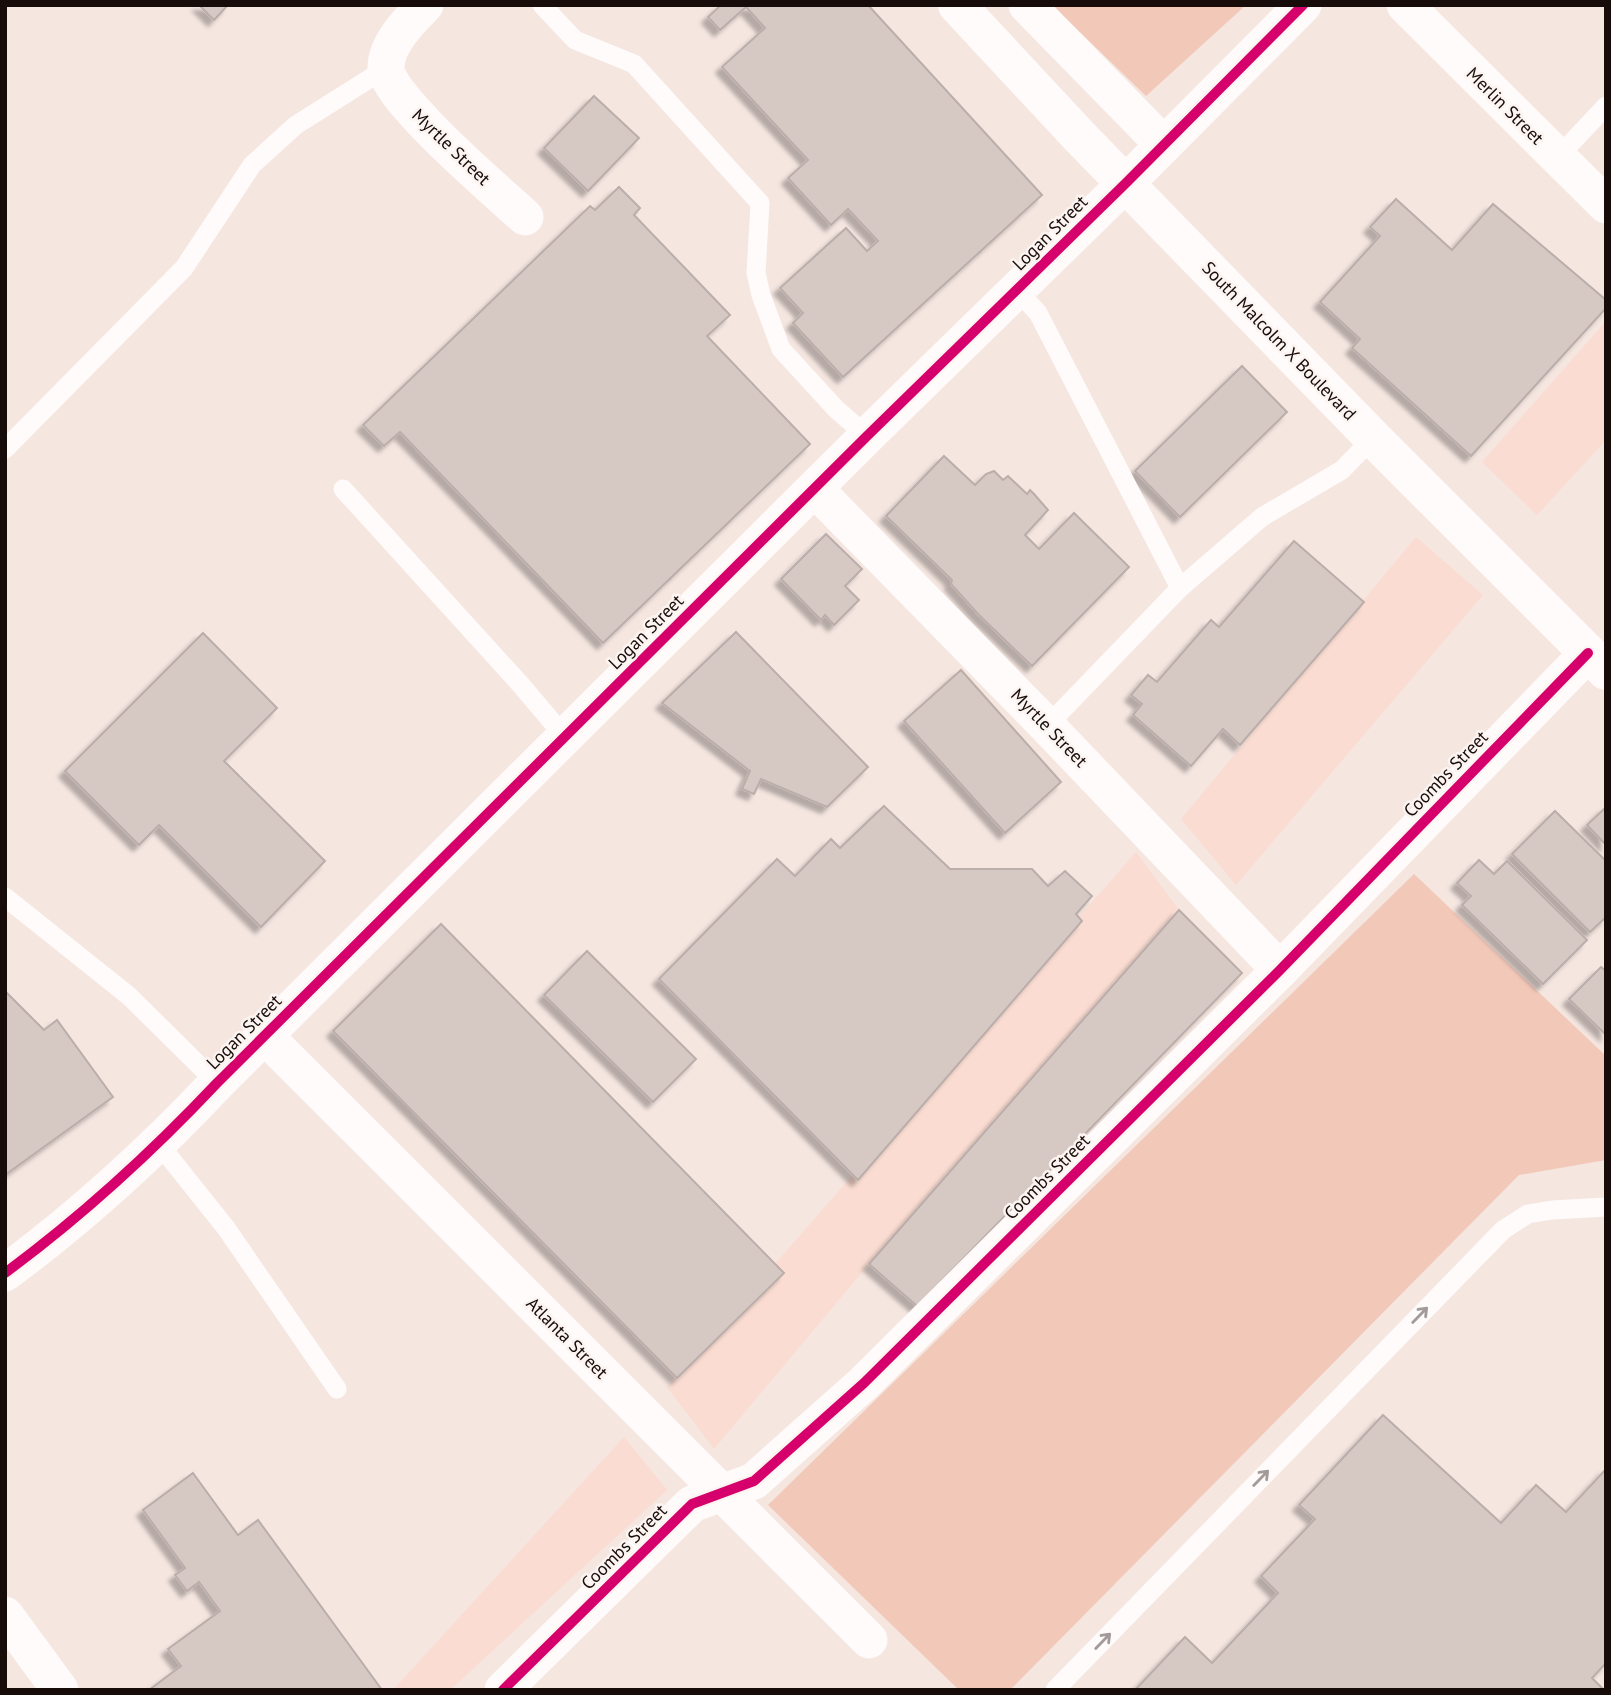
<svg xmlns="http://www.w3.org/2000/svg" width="1611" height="1695" font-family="'PT Sans',sans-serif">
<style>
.built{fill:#fadcd2}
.green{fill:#f2c8b9}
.building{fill:#d6c9c4;stroke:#bbaeaa;stroke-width:2;filter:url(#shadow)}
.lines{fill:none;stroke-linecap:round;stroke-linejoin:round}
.service{stroke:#fefbfa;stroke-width:19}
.minor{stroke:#fefbfa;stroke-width:37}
.tertiary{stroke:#fefbfa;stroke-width:38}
.cycleway-casing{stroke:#fbf4f1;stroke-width:15}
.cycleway{stroke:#d6006c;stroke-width:10}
.oneway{stroke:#a29b9a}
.labels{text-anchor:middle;stroke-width:5;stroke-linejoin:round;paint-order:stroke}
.street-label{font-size:18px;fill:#170c09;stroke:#fbf4f1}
</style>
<defs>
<filter id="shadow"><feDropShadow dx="-6" dy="6" stdDeviation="2" flood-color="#0004"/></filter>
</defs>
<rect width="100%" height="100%" fill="#f5e6e0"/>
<!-- built -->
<g class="built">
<path d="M1606,321V440L1537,515L1482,462Z"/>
<path d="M1416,537L1483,595L1236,885L1181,819Z"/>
<path d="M1136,852L1179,910L869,1264L714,1449L667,1387Z"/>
<path d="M624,1437L667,1490L450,1690H393Z"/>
</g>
<!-- green -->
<g class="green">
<path d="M1052,5H1246L1146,96Z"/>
<path d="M1414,874L1606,1056V1160L1519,1175L1010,1690H959L768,1505Z"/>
</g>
<!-- building -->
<g class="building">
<path d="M199,5H228L214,20Z"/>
<path d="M721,5H868L1042,195L843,377L793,323L803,313L780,288L846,228L867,251L878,241L848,209L831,225L788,178L808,160L722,67L765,28L746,7L720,30L708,17Z"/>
<path d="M594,96L639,138L588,191L544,148Z"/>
<path d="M619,187L640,208L634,215L730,315L707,336L810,444L603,643L400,432L384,446L363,425L590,206L595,210Z"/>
<path d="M1396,199L1452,250L1493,204L1606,300V308L1471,456L1352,348L1360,339L1320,302L1380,236L1370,227Z"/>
<path d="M1242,366L1287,412L1180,517L1135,471Z"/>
<path d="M944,456L975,485L986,474L994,471L1003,480L1008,476L1027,494L1030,490L1034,494L1048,510L1025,535L1039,549L1074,513L1129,567L1032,666L978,614L951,584L952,580L886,516Z"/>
<path d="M826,534L862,569L845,586L859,600L834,625L825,615L821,620L781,579Z"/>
<path d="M1294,541L1364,602L1240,745L1223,729L1191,766L1133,715L1142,704L1131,695L1148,675L1157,682L1211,620L1219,627Z"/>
<path d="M736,632L868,767L827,807L761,779L754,794L742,789L750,771L662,703Z"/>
<path d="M203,633L277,708L224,761L325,861L261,927L159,825L139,845L65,771Z"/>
<path d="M961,670L1061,782L1005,833L904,721Z"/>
<path d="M884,806L950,869H1032L1048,886L1065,871L1092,896L1076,914L1082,921L858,1180L659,979L777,859L795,876L831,839L840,848Z"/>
<path d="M1606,807V845L1587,825Z"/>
<path d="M1555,811L1606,861V917L1590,932L1512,854Z"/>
<path d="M1479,860L1494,874L1507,861L1587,940L1543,984L1462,905L1471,896L1457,883Z"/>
<path d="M1179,910L1242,973L917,1306L869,1264Z"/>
<path d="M441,924L784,1273L677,1378L333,1031Z"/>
<path d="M587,951L696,1059L653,1102L544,995Z"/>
<path d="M1601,967L1606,971V1035L1569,999Z"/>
<path d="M5,991L44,1030L57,1020L113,1097L5,1175Z"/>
<path d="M1383,1415L1501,1523L1536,1485L1566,1512L1606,1469V1663L1592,1678L1604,1690H1135L1185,1637L1212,1663L1278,1593L1261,1576L1315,1519L1299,1505Z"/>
<path d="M193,1473L238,1535L258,1520L382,1690H149L181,1666L168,1649L220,1611L199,1582L187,1591L175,1575L185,1568L143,1510Z"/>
</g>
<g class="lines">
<!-- service -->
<g class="service">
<path d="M542,5L575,40L634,64L760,203L756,273L761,295L781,349L836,409L867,436"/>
<path d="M1557,158L1606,106"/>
<path d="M1017,290L1038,313L1180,588L1047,726"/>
<path d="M5,449L184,268L252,165L296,125L385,69"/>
<path d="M343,489L521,685L565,737"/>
<path d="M1180,588L1262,517L1342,470L1373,438"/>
<path d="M5,897L129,996L217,1083"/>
<path d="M159,1144L226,1228L337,1389"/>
<path d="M1055,1690L1503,1230L1528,1214L1552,1210L1606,1207"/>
</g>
<!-- minor -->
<g class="minor">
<path d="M425,5C409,21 386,44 386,68C386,97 500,194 525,217"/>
<path d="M1027,5L1164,145"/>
<path d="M1405,5L1606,205"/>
<path d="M815,489L1047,726L1280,970"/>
<path d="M265,1036L869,1640"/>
<path d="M5,1273C82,1216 152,1152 217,1083L867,436L1126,183L1303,5"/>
<path d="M5,1615L60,1690"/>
<path d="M503,1690L692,1504L754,1481L864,1383L1280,970L1588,653"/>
</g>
<!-- tertiary -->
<path class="tertiary" d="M957,5L1079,136L1373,438L1606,671"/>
<defs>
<g id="cycleway">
<path d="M5,1273C82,1216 152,1152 217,1083L867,436L1126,183L1303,5"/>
<path d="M503,1690L692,1504L754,1481L864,1383L1280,970L1588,653"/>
</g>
</defs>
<!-- cycleway casing -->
<use href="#cycleway" class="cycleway-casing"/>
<!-- cycleway -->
<use href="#cycleway" class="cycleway"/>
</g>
<!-- one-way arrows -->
<defs><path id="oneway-shaft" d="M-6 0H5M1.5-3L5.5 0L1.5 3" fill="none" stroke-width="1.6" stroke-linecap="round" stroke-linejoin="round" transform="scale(1.75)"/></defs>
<g class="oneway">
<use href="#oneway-shaft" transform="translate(1420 1315) rotate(-46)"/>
<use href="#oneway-shaft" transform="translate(1261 1478) rotate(-46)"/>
<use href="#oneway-shaft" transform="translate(1103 1641) rotate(-46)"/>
</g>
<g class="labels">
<!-- street labels -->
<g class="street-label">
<text transform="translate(1505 106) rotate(45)" y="6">Merlin Street</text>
<text transform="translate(451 147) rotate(44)" y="6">Myrtle Street</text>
<text transform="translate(1050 233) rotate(-45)" y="6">Logan Street</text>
<text transform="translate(1279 341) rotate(46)" y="6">South Malcolm X Boulevard</text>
<text transform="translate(646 632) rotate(-45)" y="6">Logan Street</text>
<text transform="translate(1049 728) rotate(46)" y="6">Myrtle Street</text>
<text transform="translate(1446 774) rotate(-46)" y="6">Coombs Street</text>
<text transform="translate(244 1032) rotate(-45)" y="6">Logan Street</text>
<text transform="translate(1047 1177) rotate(-45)" y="6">Coombs Street</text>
<text transform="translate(567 1338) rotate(45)" y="6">Atlanta Street</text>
<text transform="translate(624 1547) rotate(-45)" y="6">Coombs Street</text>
</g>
</g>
<!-- border -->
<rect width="1611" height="1695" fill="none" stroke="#170c09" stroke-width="14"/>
</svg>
